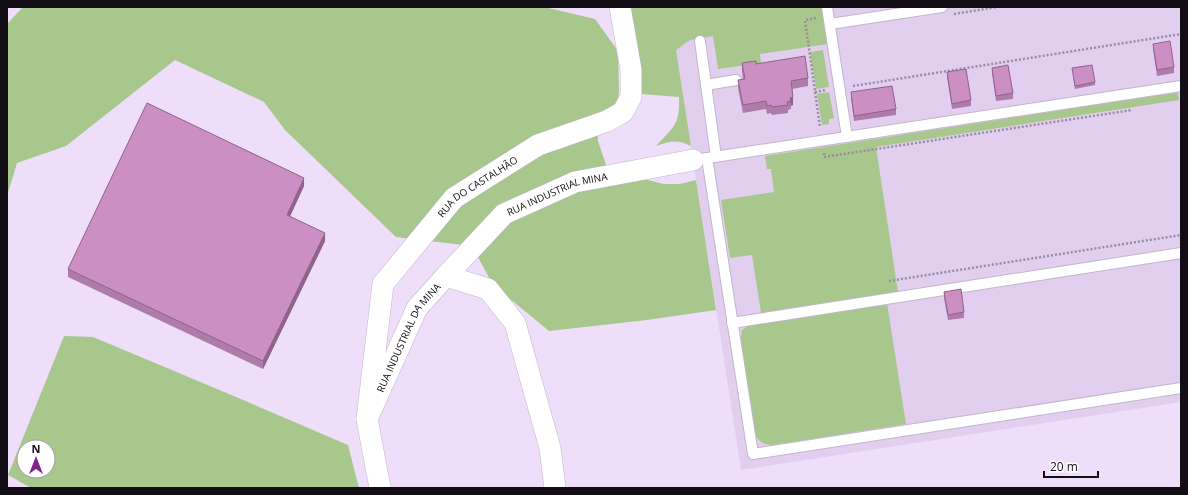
<svg xmlns="http://www.w3.org/2000/svg" width="1188" height="495" font-family="'Open Sans',sans-serif">
<style>
.built{fill:#e2cff0}
.green{fill:#a8c78d;fill-rule:evenodd}
.lines{fill:none;stroke-linecap:round;stroke-linejoin:round}
.lane-casing{stroke:#c4b5ce;stroke-width:12}
.street-casing{stroke:#c4b5ce;stroke-width:22}
.path{stroke:#998da0;stroke-width:2.5;stroke-dasharray:2 2;stroke-linecap:butt}
.lane{stroke:#fff;stroke-width:10}
.street{stroke:#fff;stroke-width:21}
.wall{fill:#af7ba9}
.shaded-wall{fill:#8e6489}
.building{fill:#cb8fc4;stroke:#8e6489}
.labels{text-anchor:middle;stroke-width:3;stroke-linejoin:round;paint-order:stroke}
.street-label{font-size:10px;fill:#130d16;stroke:#fff}
</style>
<rect width="100%" height="100%" fill="#eedef9"/>
<!-- built -->
<path class="built" d="M711,7H1181V402L741,470L676,50Z"/>
<!-- green -->
<g class="green">
<path d="M23,7H544L595,19L618,51L619,91L618,98L614,105L597,114L598,141L606,165L607,182L639,178L664,184H680L696,180L716,310L647,320L549,331L493,285L472,246L396,237L285,130L264,102L175,60L66,146L17,163L7,196V24Z"/>
<path d="M630,7H822L828,44L760,54L761,63L718,69L713,36L690,40L676,50L691,146C677,139 670,141 656,146C674,127 680,124 679,97L641,94Z"/>
<path d="M823,50L829,87L816,89L810,52Z"/>
<path d="M829,92L834,118L829,119V124L822,125L817,94Z"/>
<path d="M1178,92L1179,100L876,147L898,292L761,313L752,255L730,258L721,200L774,192L771,169H767L765,156Z"/>
<path d="M887,303L906,424L773,445C763,445 759,442 754,433L740,343L742,330L751,324Z"/>
<path d="M64,336L93,337L229,394L348,445L359,488H31L8,475ZM24,447H48V471H24Z"/>
</g>
<g class="lines">
<defs>
<g id="lane">
<path d="M827,7L847,137"/>
<path d="M830,24L942,7"/>
<path d="M700,41L716,157"/>
<path d="M706,85L736,80"/>
<path d="M707,158L753,454L1181,388"/>
<path d="M701,159L1181,86"/>
<path d="M732,323L1181,253"/>
</g>
<g id="street">
<path id="s1" d="M446,276L504,214L575,182L693,160"/>
<path id="s2" d="M367,419L383,284L454,198L538,145L607,121L623,112L631,97V70L620,7"/>
<path id="s3" d="M380,488L367,419L417,308L446,276L488,289L515,323L550,448L555,488"/>
</g>
</defs>
<!-- lane casing -->
<use href="#lane" class="lane-casing"/>
<!-- street casing -->
<use href="#street" class="street-casing"/>
<!-- path -->
<g class="path">
<path d="M954,14L997,7"/>
<path d="M816,18L805,20L820,127"/>
<path d="M853,86L1181,34"/>
<path d="M815,92L826,90"/>
<path d="M824,153V157L1132,110"/>
<path d="M889,281L1181,235"/>
</g>
<!-- lane -->
<use href="#lane" class="lane"/>
<!-- street -->
<use href="#street" class="street"/>
</g>
<!-- wall -->
<g class="wall">
<path d="M1153,44L1174,67V73L1157,76L1153,49Z"/>
<path d="M742,63L756,64L808,78V86L792,89L793,105L791,106V109L788,110V113L772,115L771,113L767,114L766,109L743,113L738,88V80H743L742,71Z"/>
<path d="M992,68L1013,93V99L996,101L992,73Z"/>
<path d="M1072,68L1095,82V85L1075,89Z"/>
<path d="M947,72L971,100V106L952,109L947,77Z"/>
<path d="M851,92L896,109V115L854,121L851,98Z"/>
<path d="M304,186L290,216L325,241L263,369L68,277V269Z"/>
<path d="M944,292L964,312V318L948,320L944,298Z"/>
</g>
<!-- shaded-wall -->
<g class="shaded-wall">
<path d="M793,97V105L791,106L790,98Z"/>
<path d="M304,178V186L287,223V215Z"/>
<path d="M325,233V241L263,369V361Z"/>
</g>
<!-- building -->
<g class="building">
<path d="M1170,41L1174,67L1157,70L1153,44Z"/>
<path d="M805,56L808,78L791,81L793,97L790,98L791,101L787,102L788,105L772,107L771,105L767,106L766,101L743,105L738,80L745,79L742,63L756,61V64Z"/>
<path d="M1008,65L1013,93L996,96L992,68Z"/>
<path d="M1092,65L1095,82L1075,86L1072,68Z"/>
<path d="M966,69L971,100L952,104L947,72Z"/>
<path d="M892,86L896,109L854,116L851,92Z"/>
<path d="M147,103L304,178L287,215L325,233L263,361L68,269Z"/>
<path d="M961,289L964,312L948,315L944,292Z"/>
</g>
<g class="labels">
<!-- street labels -->
<g class="street-label">
<text dy="4" stroke="none"><textPath href="#s2" startOffset="273">RUA DO CASTALHÃO</textPath></text>
<text dy="4" stroke="none"><textPath href="#s1" startOffset="142">RUA INDUSTRIAL MINA</textPath></text>
<text dy="4" stroke="none"><textPath href="#s3" startOffset="162">RUA INDUSTRIAL DA MINA</textPath></text>
</g>
</g>
<!-- border -->
<rect width="1188" height="495" fill="none" stroke="#130d16" stroke-width="16"/>
<!-- north arrow -->
<g transform="translate(36 459)"><circle r="19" fill="#ffffff" stroke="#a19ea2"/>
<path d="M0-3L7 15L0 10L-7 15Z" fill="#802491"/>
<text y="-6" font-size="11" font-weight="bold" text-anchor="middle" fill="#130d16">N</text>
</g>
<!-- scale -->
<path d="M1044 471v6h54v-6" fill="none" stroke="#130d16" stroke-width="2"/>
<text x="1050" y="471" font-size="12" fill="#130d16" stroke="#ffffff" stroke-width="3" paint-order="stroke">20 m</text>
</svg>
